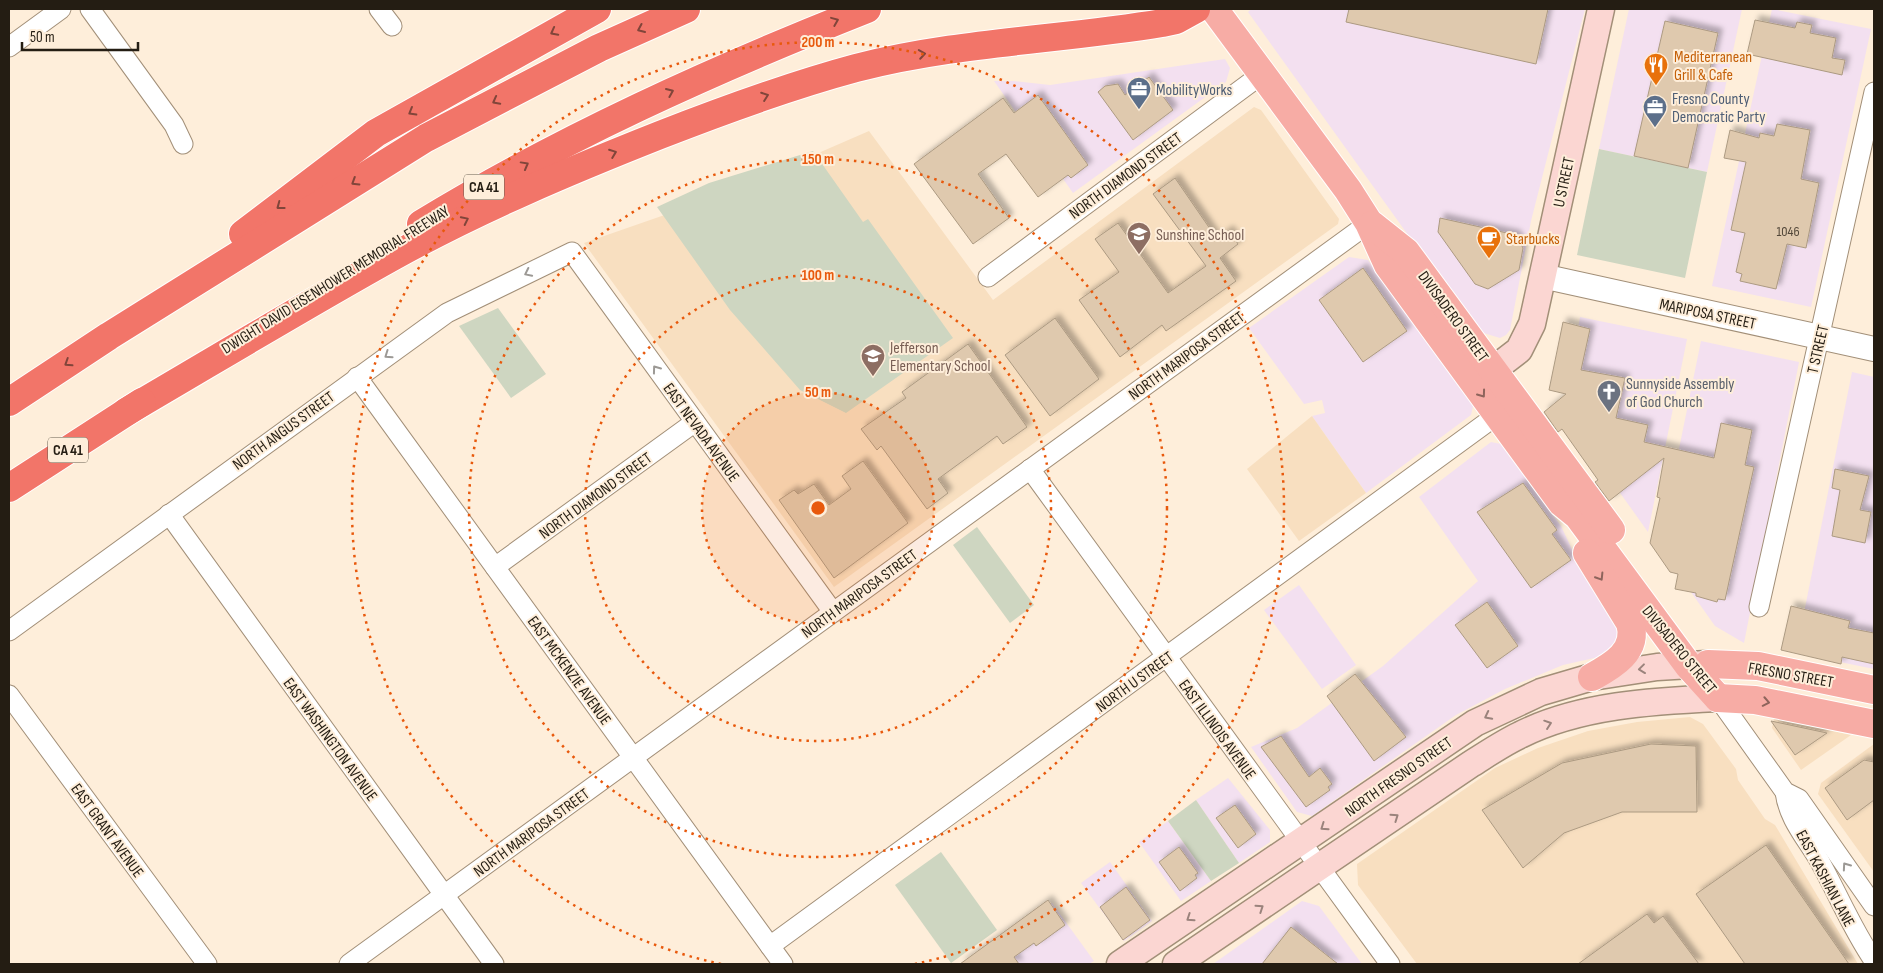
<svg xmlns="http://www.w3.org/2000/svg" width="1883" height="973" font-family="'Sofia Sans Condensed',sans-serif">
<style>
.commercial{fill:#f3e0f0}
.built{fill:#f8dfc0}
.green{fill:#ced6c1}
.building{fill:#dfc9ae;stroke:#ac9a82;filter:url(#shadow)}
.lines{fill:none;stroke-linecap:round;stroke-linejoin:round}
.minor-casing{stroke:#a28f78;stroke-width:21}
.tertiary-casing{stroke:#a28f78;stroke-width:26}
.secondary-casing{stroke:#a28f78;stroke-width:29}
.primary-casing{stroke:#fff;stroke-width:30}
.motorway-casing{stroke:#fff;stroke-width:30}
.minor{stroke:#fff;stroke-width:19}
.tertiary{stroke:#fff;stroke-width:24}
.secondary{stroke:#fbd6d2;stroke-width:26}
.primary{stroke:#f7aca5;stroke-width:28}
.motorway{stroke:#f27569;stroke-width:28}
.oneway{stroke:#81453a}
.oneway2{stroke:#9c9995}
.oneway3{stroke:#8e645c}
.oneway4{stroke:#9a837c}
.ring{fill:none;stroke:#e8590c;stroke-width:2.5;stroke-dasharray:2.5 5}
.labels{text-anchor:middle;stroke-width:4;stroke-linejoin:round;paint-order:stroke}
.number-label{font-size:14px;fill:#53483a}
.shield{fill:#feeeda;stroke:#655c4f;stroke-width:1}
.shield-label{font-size:15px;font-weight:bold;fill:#241d13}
.food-label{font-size:16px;fill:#c56008;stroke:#feeeda;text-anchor:start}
.service-label{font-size:16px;fill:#4e5e75;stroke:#feeeda;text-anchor:start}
.street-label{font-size:16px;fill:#241d13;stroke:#feeeda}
.education-label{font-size:16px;fill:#785e54;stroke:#feeeda;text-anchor:start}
.worship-label{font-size:16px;fill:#5b616d;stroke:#feeeda;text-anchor:start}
.centre{fill:#e8590c;stroke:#feeeda;stroke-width:2.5}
.ring-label{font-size:15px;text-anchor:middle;font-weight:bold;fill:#e8590c;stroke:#feeeda;stroke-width:4;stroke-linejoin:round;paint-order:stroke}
</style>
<defs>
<filter id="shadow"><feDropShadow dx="4.5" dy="-4.5" stdDeviation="2.5" flood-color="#0004"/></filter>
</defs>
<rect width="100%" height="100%" fill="#feeeda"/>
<!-- commercial -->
<g class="commercial">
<path d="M1251,9H1585L1531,221L1510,330L1506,335L1500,338L1477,331L1248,12Z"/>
<path d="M1629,9H1742L1707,172L1599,149Z"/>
<path d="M1772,9L1871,29L1811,307L1712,286Z"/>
<path d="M1225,59L1230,68L1226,82L1073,193L994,81H1013L1050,85Z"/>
<path d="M1349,257L1368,260L1473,406L1471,415L1366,493L1312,416L1325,413L1322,400L1304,404L1249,328Z"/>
<path d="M1580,317L1687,339L1648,532L1563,413Z"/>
<path d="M1701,341L1799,362L1744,643L1715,626L1659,547Z"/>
<path d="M1852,372L1874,377V669L1796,653Z"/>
<path d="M1491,442L1501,444L1561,526L1578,562L1623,624L1621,644L1603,656L1563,665L1505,689L1456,715L1312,816L1297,812L1251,747L1297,728L1383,666L1478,581L1419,497Z"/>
<path d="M1299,585L1356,665L1322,689L1264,610Z"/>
<path d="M1228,778L1270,830V842L1239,863L1196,800Z"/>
<path d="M1168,821L1211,881L1181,901L1139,842Z"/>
<path d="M1110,862L1152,921L1124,941L1081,883Z"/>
<path d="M1302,901L1319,906L1362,964H1213Z"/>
<path d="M1052,903L1094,961L1089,964H967Z"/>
</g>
<!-- built -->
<g class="built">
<path d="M1254,107L1261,110L1339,219L1338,224L834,587L584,243L722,195L869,131L993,300Z"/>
<path d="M1312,416L1366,493L1299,541L1247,469Z"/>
<path d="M1690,717L1703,724L1736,769L1738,780L1765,819L1775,825L1858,964H1417L1358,885L1357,864L1495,768L1538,748L1588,731L1637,722Z"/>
<path d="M1774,718L1851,735L1801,770L1772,728Z"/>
<path d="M1874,744V872L1818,794L1821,783Z"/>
</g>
<!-- green -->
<g class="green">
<path d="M1599,149L1707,172L1685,278L1577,255Z"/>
<path d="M813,151L863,222L868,219L953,338L846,413L800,390L730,310L657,207L709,183Z"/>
<path d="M498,308L546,374L511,398L459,326Z"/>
<path d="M977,527L1034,605L1010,623L953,545Z"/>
<path d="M1196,800L1239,863L1211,881L1168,821Z"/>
<path d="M941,852L997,930L951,963L895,885Z"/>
</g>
<!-- building -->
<g class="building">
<path d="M1349,9H1548L1536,64L1346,22Z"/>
<path d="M1755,20L1795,28L1797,22L1812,25L1810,33L1836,38L1832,58L1845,60L1842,75L1747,54Z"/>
<path d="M1665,21L1718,33L1688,168L1634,156Z"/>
<path d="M1149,77L1173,110L1133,140L1098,92L1105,86L1118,84L1125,95Z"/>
<path d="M1038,95L1088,165L1071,178L1068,175L1038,197L1006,154L978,174L1009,218L973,244L914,164L1003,98L1014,113Z"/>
<path d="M1777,124L1810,130L1801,179L1819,183L1806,248L1787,244L1776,289L1740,281L1742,274L1736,272L1745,233L1731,230L1746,162L1724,158L1730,130L1759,138L1760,133L1774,136Z"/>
<path d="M1175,178L1217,239L1229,230L1238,244L1220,258L1236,281L1166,331L1162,325L1120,357L1079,300L1119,272L1095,239L1118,223L1168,293L1206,266L1153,194Z"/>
<path d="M1440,218L1516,235L1523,248L1519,270L1488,289L1475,284L1438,232Z"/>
<path d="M1363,268L1407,331L1363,362L1319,300Z"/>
<path d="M1055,318L1099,379L1050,416L1005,355Z"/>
<path d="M1563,322L1590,329L1581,370L1625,378L1616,418L1648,425L1644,442L1714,458L1721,423L1752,430L1745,465L1754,467L1725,600L1718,599L1717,602L1696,596V593L1675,589L1678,574L1670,572L1650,543L1660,498L1657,497L1664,458L1609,501L1595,482L1598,480L1562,429L1558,432L1544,412L1566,394L1549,390Z"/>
<path d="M968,344L1027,427L1003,444L997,436L938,479L948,493L927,509L881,446L877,450L861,429L906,398L902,392Z"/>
<path d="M863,461L908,523L834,578L779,500L794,490L798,494L814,484L829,505L851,489L842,476Z"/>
<path d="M1835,469L1869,476L1860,510L1871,512L1865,543L1832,536L1840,490L1832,488Z"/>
<path d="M1523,483L1557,530L1552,534L1571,560L1531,588L1477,512Z"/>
<path d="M1487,602L1518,646L1487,668L1455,625Z"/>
<path d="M1791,606L1850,621L1848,628L1874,633V664L1842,657L1841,664L1781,650Z"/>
<path d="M1355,674L1406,737L1374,761L1327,696Z"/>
<path d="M1771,721L1827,733L1795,755Z"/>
<path d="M1281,736L1309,777L1320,768L1332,784L1328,787L1330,790L1306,807L1261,747Z"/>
<path d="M1651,744L1696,746L1697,812H1622L1564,833L1523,868L1482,810L1562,763Z"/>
<path d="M1864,760L1874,762V800L1847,820L1825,788Z"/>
<path d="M1235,805L1256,834L1238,848L1216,818Z"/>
<path d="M1766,845L1849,964H1745L1696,894Z"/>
<path d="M1179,847L1198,873L1195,875L1197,878L1180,891L1159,862Z"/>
<path d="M1126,887L1150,920L1123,940L1100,907Z"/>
<path d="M1048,900L1065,925L1036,946L1034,943L1014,957L1019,964H960Z"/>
<path d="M1647,914L1654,923L1663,916L1699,964H1578Z"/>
<path d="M1291,927L1338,964H1262Z"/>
</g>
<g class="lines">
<defs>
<g id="minor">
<path d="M90,9L174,125L183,144"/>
<path d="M379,9L392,26"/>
<path d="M9,47L61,9"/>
<path d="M988,277L1262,74"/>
<path d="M357,377L783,964"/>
<path d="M1030,469L1390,964"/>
<path d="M169,514L494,964"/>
<path d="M495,567L695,422"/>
<path d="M1759,607L1874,92"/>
<path d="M9,631L447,313L572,252L833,612"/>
<path d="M9,695L207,964"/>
<path d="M1718,698L1785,792L1799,799L1874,906"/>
<path d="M1785,792C1788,818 1806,838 1819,860C1838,894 1852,929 1874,961"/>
<path d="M770,946L1497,415"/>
<path d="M349,964L1369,223"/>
</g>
<path id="tertiary" d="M1542,276L1874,349"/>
<g id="secondary">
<path d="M1493,370L1519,350L1532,324L1601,9"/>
<path d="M1120,964L1475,723L1541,692L1592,677L1657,667L1707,664"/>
<path d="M1176,964L1471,764C1487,754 1503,743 1520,735C1579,705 1653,701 1718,698"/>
</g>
<g id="primary">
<path d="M1214,9L1348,190L1369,223L1388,265L1562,503L1578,516L1688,665L1718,698"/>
<path d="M1372,225L1406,252L1611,530"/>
<path d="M1587,553L1630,623C1639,651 1612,666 1592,677"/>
<path d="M1708,664L1758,666L1874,690"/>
<path d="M1718,698L1755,700L1874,724"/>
</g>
<g id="motorway">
<path d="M421,224C562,138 713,70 867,9"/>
<path d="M243,234L376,133L597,9"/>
<path d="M9,402L109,336L426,138L599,48L686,9"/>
<path d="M126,412C215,360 304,306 394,256C479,209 569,171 660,135C724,110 789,86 856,68C956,42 1060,40 1162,23L1176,20L1196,9"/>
<path d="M9,488L142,402"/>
</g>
</defs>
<!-- minor casing -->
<use href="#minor" class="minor-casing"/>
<!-- tertiary casing -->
<use href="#tertiary" class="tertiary-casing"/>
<!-- secondary casing -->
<use href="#secondary" class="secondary-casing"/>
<!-- primary casing -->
<use href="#primary" class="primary-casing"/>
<!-- motorway casing -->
<use href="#motorway" class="motorway-casing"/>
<!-- minor -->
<use href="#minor" class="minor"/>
<!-- tertiary -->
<use href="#tertiary" class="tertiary"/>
<!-- secondary -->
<use href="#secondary" class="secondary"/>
<!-- primary -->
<use href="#primary" class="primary"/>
<!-- motorway -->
<use href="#motorway" class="motorway"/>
</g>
<!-- one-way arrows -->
<defs><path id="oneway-chevron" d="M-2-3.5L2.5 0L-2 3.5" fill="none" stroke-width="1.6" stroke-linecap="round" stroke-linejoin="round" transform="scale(1.25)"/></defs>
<g class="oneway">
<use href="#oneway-chevron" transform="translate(835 21) rotate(-22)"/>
<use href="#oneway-chevron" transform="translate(641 29) rotate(156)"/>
<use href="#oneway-chevron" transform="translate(554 32) rotate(152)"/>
<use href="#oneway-chevron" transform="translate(922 54) rotate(-9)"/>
<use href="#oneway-chevron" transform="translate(670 92) rotate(-23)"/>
<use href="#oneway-chevron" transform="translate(765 96) rotate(-20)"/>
<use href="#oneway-chevron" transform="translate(496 101) rotate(152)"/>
<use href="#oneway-chevron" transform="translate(412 112) rotate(150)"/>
<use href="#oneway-chevron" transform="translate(613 153) rotate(-21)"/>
<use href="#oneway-chevron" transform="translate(525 165) rotate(-29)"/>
<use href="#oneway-chevron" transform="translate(355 182) rotate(148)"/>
<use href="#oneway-chevron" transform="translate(280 206) rotate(143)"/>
<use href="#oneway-chevron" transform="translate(465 220) rotate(-26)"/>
<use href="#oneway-chevron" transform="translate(68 363) rotate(147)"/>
</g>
<g class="oneway2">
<use href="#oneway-chevron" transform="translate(528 273) rotate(154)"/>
<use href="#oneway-chevron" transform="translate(388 355) rotate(145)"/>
<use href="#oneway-chevron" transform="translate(656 369) rotate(-126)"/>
<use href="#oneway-chevron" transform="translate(1846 866) rotate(-125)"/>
</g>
<g class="oneway3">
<use href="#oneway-chevron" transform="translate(1482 394) rotate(54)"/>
<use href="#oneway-chevron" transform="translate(1600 577) rotate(58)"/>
<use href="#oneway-chevron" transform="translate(1766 702) rotate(11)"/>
</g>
<g class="oneway4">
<use href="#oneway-chevron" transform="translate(1642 669) rotate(173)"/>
<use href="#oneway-chevron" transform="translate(1488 716) rotate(153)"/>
<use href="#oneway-chevron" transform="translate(1548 724) rotate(-19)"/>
<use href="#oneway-chevron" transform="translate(1395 817) rotate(-35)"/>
<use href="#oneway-chevron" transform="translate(1324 827) rotate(145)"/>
<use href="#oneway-chevron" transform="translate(1260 908) rotate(-34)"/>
<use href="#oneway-chevron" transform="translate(1190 918) rotate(146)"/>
</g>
<!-- distance rings -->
<circle cx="818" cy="508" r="116" fill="#e8590c" fill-opacity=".12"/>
<g class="ring">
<circle cx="818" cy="508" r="116"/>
<circle cx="818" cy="508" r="233"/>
<circle cx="818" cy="508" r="349"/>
<path d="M721 964A466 466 0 1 1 915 964"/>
</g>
<!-- icons -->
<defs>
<symbol id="restaurant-pin" viewBox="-11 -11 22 30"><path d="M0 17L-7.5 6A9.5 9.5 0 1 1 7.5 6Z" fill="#e8710a" stroke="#feeeda"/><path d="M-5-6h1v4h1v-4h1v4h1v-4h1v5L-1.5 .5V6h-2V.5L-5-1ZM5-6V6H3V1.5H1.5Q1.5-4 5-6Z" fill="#fff"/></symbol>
<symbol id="office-pin" viewBox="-11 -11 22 30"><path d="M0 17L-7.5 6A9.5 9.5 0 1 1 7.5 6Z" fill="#5c6f8a" stroke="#feeeda"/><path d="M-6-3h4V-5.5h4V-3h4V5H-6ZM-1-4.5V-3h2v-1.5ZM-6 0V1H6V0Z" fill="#fff"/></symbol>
<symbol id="school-pin" viewBox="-11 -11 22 30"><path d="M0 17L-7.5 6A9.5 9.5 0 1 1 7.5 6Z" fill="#8d6e63" stroke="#feeeda"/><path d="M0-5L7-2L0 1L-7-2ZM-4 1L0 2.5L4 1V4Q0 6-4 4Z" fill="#fff"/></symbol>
<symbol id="cafe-pin" viewBox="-11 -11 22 30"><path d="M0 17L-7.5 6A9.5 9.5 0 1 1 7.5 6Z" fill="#e8710a" stroke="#feeeda"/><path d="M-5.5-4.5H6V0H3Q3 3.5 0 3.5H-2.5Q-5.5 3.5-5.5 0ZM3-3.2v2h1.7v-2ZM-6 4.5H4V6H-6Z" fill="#fff"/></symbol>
<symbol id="church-pin" viewBox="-11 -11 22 30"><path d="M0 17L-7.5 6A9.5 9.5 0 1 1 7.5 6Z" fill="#6b7280" stroke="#feeeda"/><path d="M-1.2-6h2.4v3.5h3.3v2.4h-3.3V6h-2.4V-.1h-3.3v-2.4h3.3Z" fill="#fff"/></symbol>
</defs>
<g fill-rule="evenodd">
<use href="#restaurant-pin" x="1642" y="51" width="28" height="38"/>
<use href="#office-pin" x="1125" y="75" width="28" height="38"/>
<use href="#office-pin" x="1641" y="93" width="28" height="38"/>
<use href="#school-pin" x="1125" y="220" width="28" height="38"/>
<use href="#cafe-pin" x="1475" y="224" width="28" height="38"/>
<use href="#school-pin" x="859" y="342" width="28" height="38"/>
<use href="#church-pin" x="1595" y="378" width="28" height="38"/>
</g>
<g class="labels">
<!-- number labels -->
<g class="number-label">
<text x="1788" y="236">1046</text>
</g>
<!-- shield labels -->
<g class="shield">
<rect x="464" y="174.5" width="40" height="25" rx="4"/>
<rect x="48" y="437.5" width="40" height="25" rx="4"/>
</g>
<g class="shield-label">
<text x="484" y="192">CA 41</text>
<text x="68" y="455">CA 41</text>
</g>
<!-- food labels -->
<g class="food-label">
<text x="1674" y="62">Mediterranean<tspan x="1674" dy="18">Grill &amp; Cafe</tspan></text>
<text x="1506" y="244">Starbucks</text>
</g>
<!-- service labels -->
<g class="service-label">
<text x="1156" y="95">MobilityWorks</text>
<text x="1672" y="104">Fresno County<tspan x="1672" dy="18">Democratic Party</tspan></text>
</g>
<!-- street labels -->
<g class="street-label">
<text transform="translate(1125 175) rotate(-36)" y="6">NORTH DIAMOND STREET</text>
<text transform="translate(1563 182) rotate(-78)" y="6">U STREET</text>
<text transform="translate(335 279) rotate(-32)" y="6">DWIGHT DAVID EISENHOWER MEMORIAL FREEWAY</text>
<text transform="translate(1708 313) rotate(12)" y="6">MARIPOSA STREET</text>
<text transform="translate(1454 316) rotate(54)" y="6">DIVISADERO STREET</text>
<text transform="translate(1817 349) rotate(-77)" y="6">T STREET</text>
<text transform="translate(1186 355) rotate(-36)" y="6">NORTH MARIPOSA STREET</text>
<text transform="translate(283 430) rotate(-36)" y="6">NORTH ANGUS STREET</text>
<text transform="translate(702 432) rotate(54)" y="6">EAST NEVADA AVENUE</text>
<text transform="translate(595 495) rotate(-36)" y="6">NORTH DIAMOND STREET</text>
<text transform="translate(859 593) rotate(-36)" y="6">NORTH MARIPOSA STREET</text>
<text transform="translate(1680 649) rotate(51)" y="6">DIVISADERO STREET</text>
<text transform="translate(570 670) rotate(54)" y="6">EAST MCKENZIE AVENUE</text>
<text transform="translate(1791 674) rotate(10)" y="6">FRESNO STREET</text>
<text transform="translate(1134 681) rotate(-36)" y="6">NORTH U STREET</text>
<text transform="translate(1218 729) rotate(54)" y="6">EAST ILLINOIS AVENUE</text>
<text transform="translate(331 739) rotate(54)" y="6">EAST WASHINGTON AVENUE</text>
<text transform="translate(1398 776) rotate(-35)" y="6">NORTH FRESNO STREET</text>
<text transform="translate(108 830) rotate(54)" y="6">EAST GRANT AVENUE</text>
<text transform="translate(531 832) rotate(-36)" y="6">NORTH MARIPOSA STREET</text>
<text transform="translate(1826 878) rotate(62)" y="6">EAST KASHIAN LANE</text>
</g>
<!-- education labels -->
<g class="education-label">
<text x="1156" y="240">Sunshine School</text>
<text x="890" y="353">Jefferson<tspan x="890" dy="18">Elementary School</tspan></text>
</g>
<!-- worship labels -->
<g class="worship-label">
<text x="1626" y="389">Sunnyside Assembly<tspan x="1626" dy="18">of God Church</tspan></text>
</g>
</g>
<circle cx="818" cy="508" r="8" class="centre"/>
<g class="ring-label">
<text x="818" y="47">200 m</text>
<text x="818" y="164">150 m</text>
<text x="818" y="280">100 m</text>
<text x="818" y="397">50 m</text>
</g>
<!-- border -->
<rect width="1883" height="973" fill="none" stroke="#241d13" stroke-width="20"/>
<!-- scale -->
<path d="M22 42v8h116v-8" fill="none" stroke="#241d13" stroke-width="2.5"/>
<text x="30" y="42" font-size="15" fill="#241d13" stroke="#feeeda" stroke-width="4" paint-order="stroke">50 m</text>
</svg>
